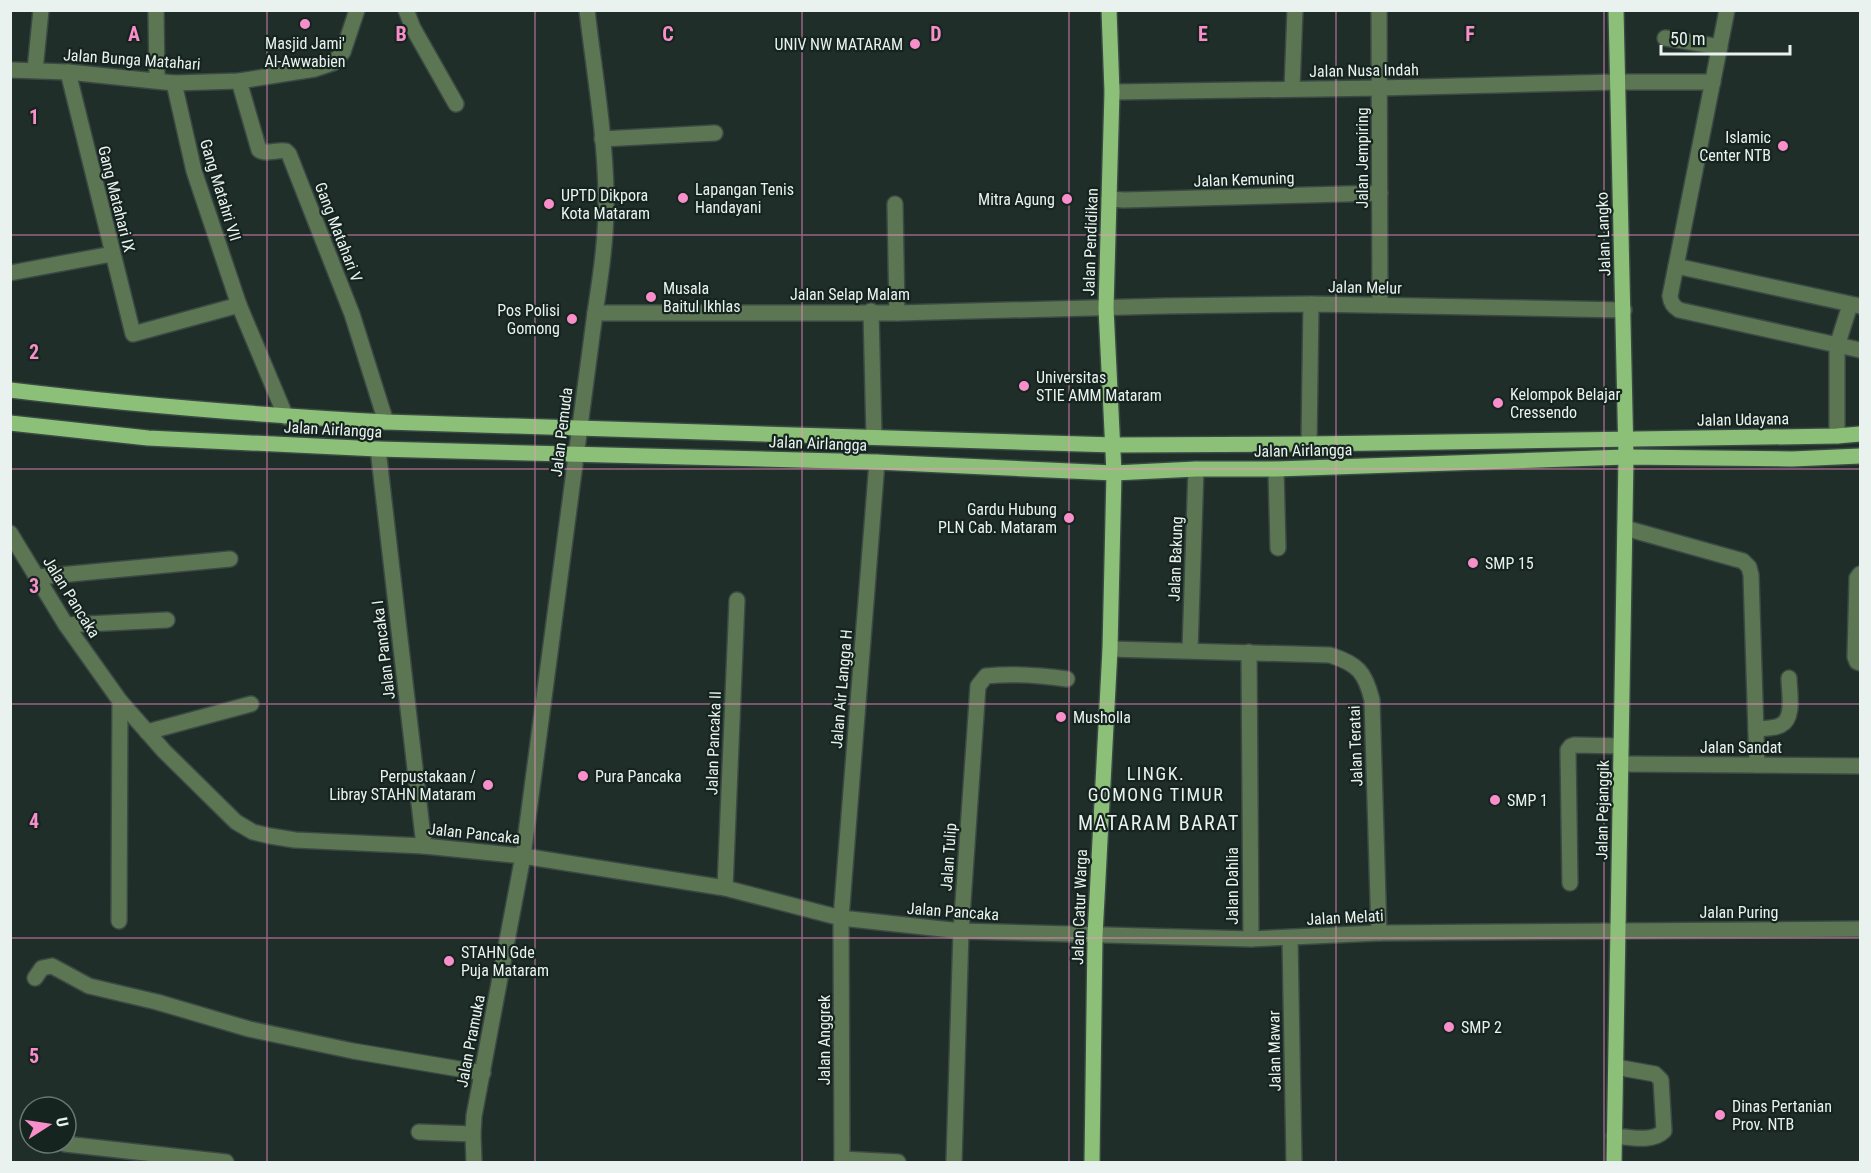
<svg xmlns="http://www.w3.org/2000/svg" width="1871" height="1173" font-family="'Roboto Condensed',sans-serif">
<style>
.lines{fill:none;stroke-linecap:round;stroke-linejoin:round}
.minor-casing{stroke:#3b4945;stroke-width:18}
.major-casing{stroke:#3b4945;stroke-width:18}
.minor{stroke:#5c7553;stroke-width:15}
.major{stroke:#8cc078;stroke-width:15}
.grid{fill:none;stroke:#f98fca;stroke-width:1.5;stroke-opacity:0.55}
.poi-dot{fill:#f98fca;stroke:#16241f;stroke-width:2}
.labels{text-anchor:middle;stroke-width:4.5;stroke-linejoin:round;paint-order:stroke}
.poi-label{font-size:16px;fill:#e9f2ef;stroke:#16241f;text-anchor:start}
.street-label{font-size:16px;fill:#e9f2ef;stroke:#16241f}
.neighbourhood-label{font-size:18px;letter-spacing:1.5px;fill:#e9f2ef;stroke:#16241f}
.quarter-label{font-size:20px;letter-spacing:1.5px;fill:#e9f2ef;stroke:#16241f}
.grid-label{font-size:20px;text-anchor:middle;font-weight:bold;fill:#f98fca;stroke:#16241f;stroke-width:4.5;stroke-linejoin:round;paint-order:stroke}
</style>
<rect width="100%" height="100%" fill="#1f2e29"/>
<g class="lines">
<defs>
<g id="minor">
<path d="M156,10L157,80"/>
<path d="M406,10L413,28L456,104"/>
<path d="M1379,10L1380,305"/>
<path d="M1727,10L1670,296C1671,303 1673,306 1679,310L1860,350"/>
<path d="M1665,38L1720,47"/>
<path d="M10,70L68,72L174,83L239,81L315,69L333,63L343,52L357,10"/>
<path d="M35,70L41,10"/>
<path d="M68,72L133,334L239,305L286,417"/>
<path d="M239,81L259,150C266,155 278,149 286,151L289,154L352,314L386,422"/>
<path d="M174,83L194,171L239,305"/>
<path d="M1292,89L1295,10"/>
<path d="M1112,92L1380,88L1617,82H1713"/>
<path d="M602,139L715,133"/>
<path d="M1109,199L1124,200L1380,193"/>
<path d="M895,204L897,313"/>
<path d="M1676,266L1860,306"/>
<path d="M10,273L112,254"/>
<path d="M871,311L874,437"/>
<path d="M595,313H897L1165,306L1311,304L1624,310"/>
<path d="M1837,436V346L1850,305"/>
<path d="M1309,444L1311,304"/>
<path d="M378,449L424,846"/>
<path d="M1276,469L1278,548"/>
<path d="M1625,528L1743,561L1749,567L1751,575L1757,765"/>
<path d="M10,533L66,625L120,701L164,751L236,822L253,832L270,836L295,840L424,846L523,856L725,888L841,918L961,931L1251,939L1379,933L1860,929"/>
<path d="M1860,574L1857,578L1855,657L1857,662L1860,663"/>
<path d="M38,577L230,559"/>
<path d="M66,625L167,620"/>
<path d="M1110,649L1330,655C1358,664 1365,672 1372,700L1379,933"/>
<path d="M1190,650L1196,469"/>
<path d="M1249,652L1251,939"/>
<path d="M1756,729C1764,728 1774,729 1781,725C1795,718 1789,691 1789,678"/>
<path d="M147,732L251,704"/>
<path d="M1621,764L1860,766"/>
<path d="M1570,883L1568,750L1571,746L1574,745L1621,746"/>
<path d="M725,888L737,600"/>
<path d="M119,921L120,701"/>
<path d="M1290,938L1294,1162"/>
<path d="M35,978L42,968L52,966L89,986L157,1002L249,1029L353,1051L483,1073"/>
<path d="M419,1132L473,1134"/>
<path d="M1614,1136C1629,1137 1652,1143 1664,1131L1661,1080L1655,1074L1616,1067"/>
<path d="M65,1144L226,1162"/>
<path d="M842,1159L898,1162"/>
<path d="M474,1162L473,1134L474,1116L523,856L595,313C601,274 607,234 606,194C605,132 594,71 587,10"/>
<path d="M842,1162L841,918L877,462"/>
<path d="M954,1162L961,931L978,686L986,676C1014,673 1040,675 1067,679"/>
</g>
<g id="major">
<path d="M10,390C135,405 260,415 386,422L1114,445L1309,444L1837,436L1860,434"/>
<path d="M10,423L148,438L378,449L877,462L1114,473L1196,469H1276L1626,457L1792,459L1860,456"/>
<path d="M1092,1162L1095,936L1110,649L1114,473L1106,308L1112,92L1109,10"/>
<path d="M1614,1162L1626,457L1616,10"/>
</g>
</defs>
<!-- minor casing -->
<use href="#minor" class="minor-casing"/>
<!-- major casing -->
<use href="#major" class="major-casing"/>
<!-- minor -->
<use href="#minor" class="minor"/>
<!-- major -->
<use href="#major" class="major"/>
</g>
<!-- grid -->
<path class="grid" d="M267,10V1162M535,10V1162M802,10V1162M1069,10V1162M1336,10V1162M1604,10V1162M10,235H1860M10,469H1860M10,704H1860M10,938H1860"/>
<!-- markers -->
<g class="poi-dot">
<circle cx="305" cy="24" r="6"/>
<circle cx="915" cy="44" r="6"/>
<circle cx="1783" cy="146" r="6"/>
<circle cx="683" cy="198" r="6"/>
<circle cx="1067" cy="199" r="6"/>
<circle cx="549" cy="204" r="6"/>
<circle cx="651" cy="297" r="6"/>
<circle cx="572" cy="319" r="6"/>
<circle cx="1024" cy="386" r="6"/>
<circle cx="1498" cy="403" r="6"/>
<circle cx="1069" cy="518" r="6"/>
<circle cx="1473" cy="563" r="6"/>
<circle cx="1061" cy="717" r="6"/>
<circle cx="583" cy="776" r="6"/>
<circle cx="488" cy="785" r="6"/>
<circle cx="1495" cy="800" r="6"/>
<circle cx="449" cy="961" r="6"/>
<circle cx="1449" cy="1027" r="6"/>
<circle cx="1720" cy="1115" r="6"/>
</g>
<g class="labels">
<!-- poi labels -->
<g class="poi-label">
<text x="305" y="49" text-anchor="middle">Masjid Jami'<tspan x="305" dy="18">Al-Awwabien</tspan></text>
<text x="903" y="50" text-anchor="end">UNIV NW MATARAM</text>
<text x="1771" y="143" text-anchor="end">Islamic<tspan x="1771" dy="18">Center NTB</tspan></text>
<text x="695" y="195">Lapangan Tenis<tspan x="695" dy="18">Handayani</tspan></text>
<text x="561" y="201">UPTD Dikpora<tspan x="561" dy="18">Kota Mataram</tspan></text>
<text x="1055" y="205" text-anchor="end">Mitra Agung</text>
<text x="663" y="294">Musala<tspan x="663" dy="18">Baitul Ikhlas</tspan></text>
<text x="560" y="316" text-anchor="end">Pos Polisi<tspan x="560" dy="18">Gomong</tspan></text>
<text x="1036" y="383">Universitas<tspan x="1036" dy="18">STIE AMM Mataram</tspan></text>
<text x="1510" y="400">Kelompok Belajar<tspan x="1510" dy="18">Cressendo</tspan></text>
<text x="1057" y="515" text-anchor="end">Gardu Hubung<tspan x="1057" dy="18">PLN Cab. Mataram</tspan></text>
<text x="1485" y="569">SMP 15</text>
<text x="1073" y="723">Musholla</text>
<text x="476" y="782" text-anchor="end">Perpustakaan /<tspan x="476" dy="18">Libray STAHN Mataram</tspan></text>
<text x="595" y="782">Pura Pancaka</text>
<text x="1507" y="806">SMP 1</text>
<text x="461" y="958">STAHN Gde<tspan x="461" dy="18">Puja Mataram</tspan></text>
<text x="1461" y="1033">SMP 2</text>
<text x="1732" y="1112">Dinas Pertanian<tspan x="1732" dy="18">Prov. NTB</tspan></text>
</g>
<!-- street labels -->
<g class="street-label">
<text transform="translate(132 59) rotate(4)" y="6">Jalan Bunga Matahari</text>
<text transform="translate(1364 70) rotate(-1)" y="6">Jalan Nusa Indah</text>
<text transform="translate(1362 158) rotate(-90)" y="6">Jalan Jempiring</text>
<text transform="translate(1244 179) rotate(-2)" y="6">Jalan Kemuning</text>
<text transform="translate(221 190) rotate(73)" y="6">Gang Matahri VII</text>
<text transform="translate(117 199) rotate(76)" y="6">Gang Matahari IX</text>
<text transform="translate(339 232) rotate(69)" y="6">Gang Matahari V</text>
<text transform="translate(1603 234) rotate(-92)" y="6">Jalan Langko</text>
<text transform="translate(1090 242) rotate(-88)" y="6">Jalan Pendidikan</text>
<text transform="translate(1365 287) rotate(1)" y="6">Jalan Melur</text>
<text x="850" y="300">Jalan Selap Malam</text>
<text transform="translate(1743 419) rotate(-1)" y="6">Jalan Udayana</text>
<text transform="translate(333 429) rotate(3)" y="6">Jalan Airlangga</text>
<text transform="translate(561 432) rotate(-83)" y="6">Jalan Pemuda</text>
<text transform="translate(818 443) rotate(2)" y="6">Jalan Airlangga</text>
<text transform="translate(1303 450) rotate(-1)" y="6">Jalan Airlangga</text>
<text transform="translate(1175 559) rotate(-88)" y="6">Jalan Bakung</text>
<text transform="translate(72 597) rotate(58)" y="6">Jalan Pancaka</text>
<text transform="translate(383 650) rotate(-97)" y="6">Jalan Pancaka I</text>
<text transform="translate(841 689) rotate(-85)" y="6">Jalan Air Langga H</text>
<text transform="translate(713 743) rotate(-88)" y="6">Jalan Pancaka II</text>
<text transform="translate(1355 746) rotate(-92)" y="6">Jalan Teratai</text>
<text x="1741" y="753">Jalan Sandat</text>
<text transform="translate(1602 810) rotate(-89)" y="6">Jalan Pejanggik</text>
<text transform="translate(474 833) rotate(6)" y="6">Jalan Pancaka</text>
<text transform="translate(948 857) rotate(-86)" y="6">Jalan Tulip</text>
<text transform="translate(1232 886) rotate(-90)" y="6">Jalan Dahlia</text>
<text transform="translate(1079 907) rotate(-88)" y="6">Jalan Catur Warga</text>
<text transform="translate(953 911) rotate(4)" y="6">Jalan Pancaka</text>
<text x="1739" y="918">Jalan Puring</text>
<text transform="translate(1345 917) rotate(-3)" y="6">Jalan Melati</text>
<text transform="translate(824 1040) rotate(-90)" y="6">Jalan Anggrek</text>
<text transform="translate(470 1041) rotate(-79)" y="6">Jalan Pramuka</text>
<text transform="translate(1274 1051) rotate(-91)" y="6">Jalan Mawar</text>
</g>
<!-- neighbourhood labels -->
<g class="neighbourhood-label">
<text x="1156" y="780">LINGK.<tspan x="1156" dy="21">GOMONG TIMUR</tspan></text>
</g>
<!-- quarter labels -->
<g class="quarter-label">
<text x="1159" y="830">MATARAM BARAT</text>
</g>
</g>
<g class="grid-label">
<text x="134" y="41">A</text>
<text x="401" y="41">B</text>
<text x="668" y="41">C</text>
<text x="936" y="41">D</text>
<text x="1203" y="41">E</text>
<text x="1470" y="41">F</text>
<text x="34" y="124">1</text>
<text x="34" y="359">2</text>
<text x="34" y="593">3</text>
<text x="34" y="828">4</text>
<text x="34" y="1063">5</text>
</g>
<!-- border -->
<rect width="1871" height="1173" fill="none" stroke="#e9f2ef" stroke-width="24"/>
<!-- north arrow -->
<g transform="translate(48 1125) rotate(78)"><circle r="28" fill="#16241f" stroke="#6a7672" stroke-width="1.5"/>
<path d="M0-4.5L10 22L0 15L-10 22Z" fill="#f98fca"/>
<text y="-9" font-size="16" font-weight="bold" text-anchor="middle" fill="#e9f2ef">U</text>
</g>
<!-- scale -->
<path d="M1661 45v9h129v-9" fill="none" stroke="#e9f2ef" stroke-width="3"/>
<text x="1670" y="45" font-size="18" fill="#e9f2ef" stroke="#16241f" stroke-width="4.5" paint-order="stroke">50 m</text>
</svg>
